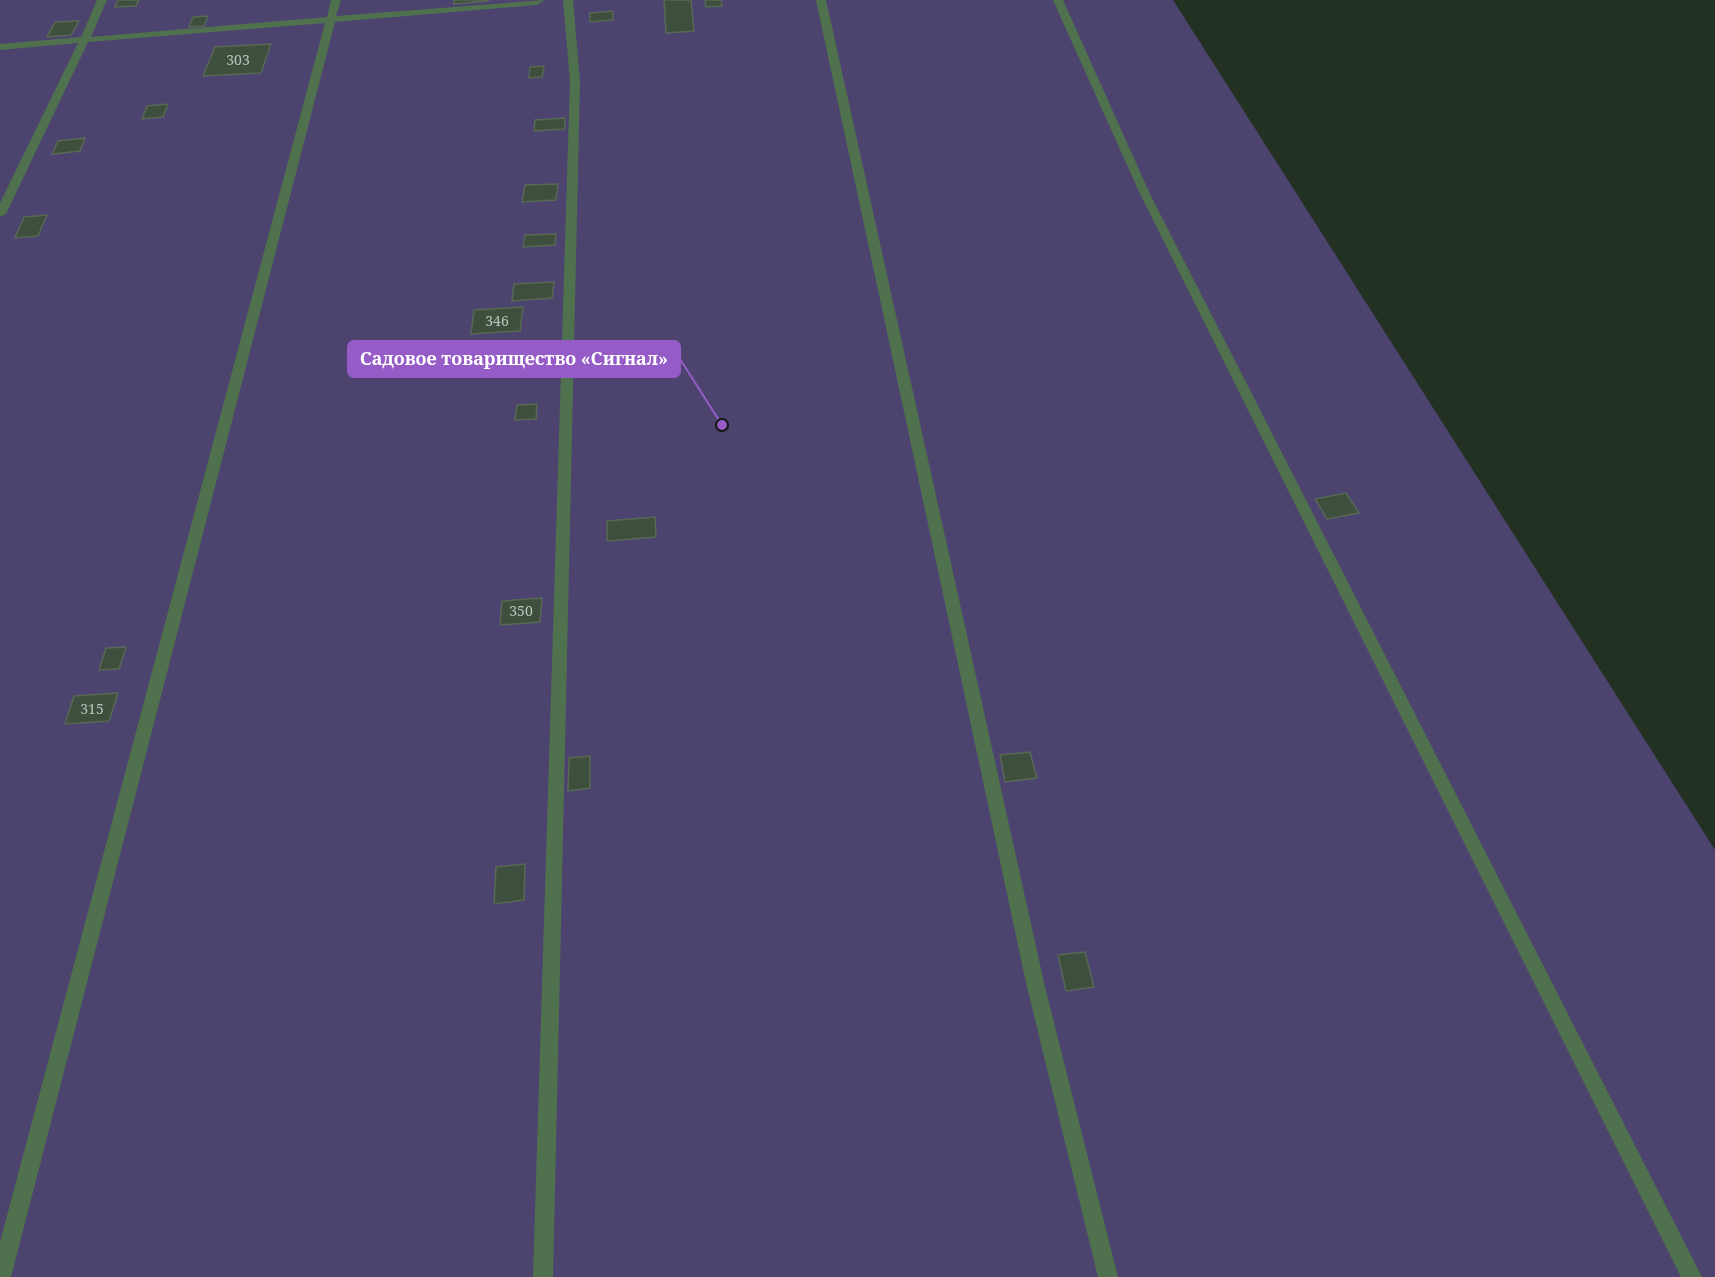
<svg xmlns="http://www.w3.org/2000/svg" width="1715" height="1277" font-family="'Noto Serif',serif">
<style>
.green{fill:#4c446f}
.building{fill:#3f4f3d;stroke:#576855;stroke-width:1.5}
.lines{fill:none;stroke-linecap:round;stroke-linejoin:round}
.service{fill:#50714e;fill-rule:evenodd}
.labels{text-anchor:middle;stroke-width:4.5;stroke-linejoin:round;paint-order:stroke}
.number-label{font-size:14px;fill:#b9c4b8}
.leader{fill:none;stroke:#955cc8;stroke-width:2}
.callout-dot{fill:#955cc8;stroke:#111710;stroke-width:2}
.callout{fill:#955cc8;stroke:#955cc8;stroke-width:2}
.callout-label{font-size:18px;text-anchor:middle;font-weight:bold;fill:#fff}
</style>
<rect width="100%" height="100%" fill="#223121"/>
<!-- green -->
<path class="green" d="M0,0H1173L1715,850V1277H0Z"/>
<!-- building -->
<g class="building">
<path d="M118,0H139L136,6L115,7Z"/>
<path d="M454,0H488V1L454,4Z"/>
<path d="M664,0H691L694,31L666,33Z"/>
<path d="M705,0H721L722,6L706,7Z"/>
<path d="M613,11V20L590,22V13Z"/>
<path d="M208,16L204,26L189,27L193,17Z"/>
<path d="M79,21L71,35L47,37L55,22Z"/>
<path d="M271,44L261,73L203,76L215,47Z"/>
<path d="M544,66L542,77L529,78L530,67Z"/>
<path d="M168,104L163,117L142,119L147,106Z"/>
<path d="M565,118V129L534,131L535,120Z"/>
<path d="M85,138L80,151L52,154L58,141Z"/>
<path d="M558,184L556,200L522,202L525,185Z"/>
<path d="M47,215L38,236L15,238L24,217Z"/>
<path d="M556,234L555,245L523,247L525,235Z"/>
<path d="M554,282L552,298L512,301L514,284Z"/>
<path d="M523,307L520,331L471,334L474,310Z"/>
<path d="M537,404L536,419L515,420L517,405Z"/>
<path d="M1346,493L1359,513L1327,519L1315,499Z"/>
<path d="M655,517L656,537L607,541V521Z"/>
<path d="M542,598L540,622L500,625L502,601Z"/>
<path d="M126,647L119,669L99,670L106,648Z"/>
<path d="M118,693L109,721L65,724L74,696Z"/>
<path d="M1030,752L1037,778L1005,782L1000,755Z"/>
<path d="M590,756V788L568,791L569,758Z"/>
<path d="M525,864L524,900L494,904L496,867Z"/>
<path d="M1085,952L1094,987L1066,991L1058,955Z"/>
</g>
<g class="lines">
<!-- service -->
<g class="service">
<path d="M97,0H107L91,37L327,17L331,0H341L336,16L545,0L537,5L335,22L11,1277H0V1242L325,23L88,42L6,214L0,217V203L78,43L0,50V44L81,37Z"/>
<path d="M563,0H573L580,81L553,1277H533L570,81Z"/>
<path d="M816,0H826L1045,987L1118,1277H1098L1027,987Z"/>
<path d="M1053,0H1063L1150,194L1702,1277H1681L1140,194Z"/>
</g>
</g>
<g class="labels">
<!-- number labels -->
<g class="number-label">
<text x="238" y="65">303</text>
<text x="497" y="326">346</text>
<text x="521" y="616">350</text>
<text x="92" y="714">315</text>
</g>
</g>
<!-- callouts -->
<path class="leader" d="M722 425L680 359"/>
<circle class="callout-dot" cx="722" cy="425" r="6"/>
<rect class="callout" x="348" y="341" width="332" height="36" rx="6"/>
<g class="callout-label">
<text x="514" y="365">Садовое товарищество «Сигнал»</text>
</g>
</svg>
